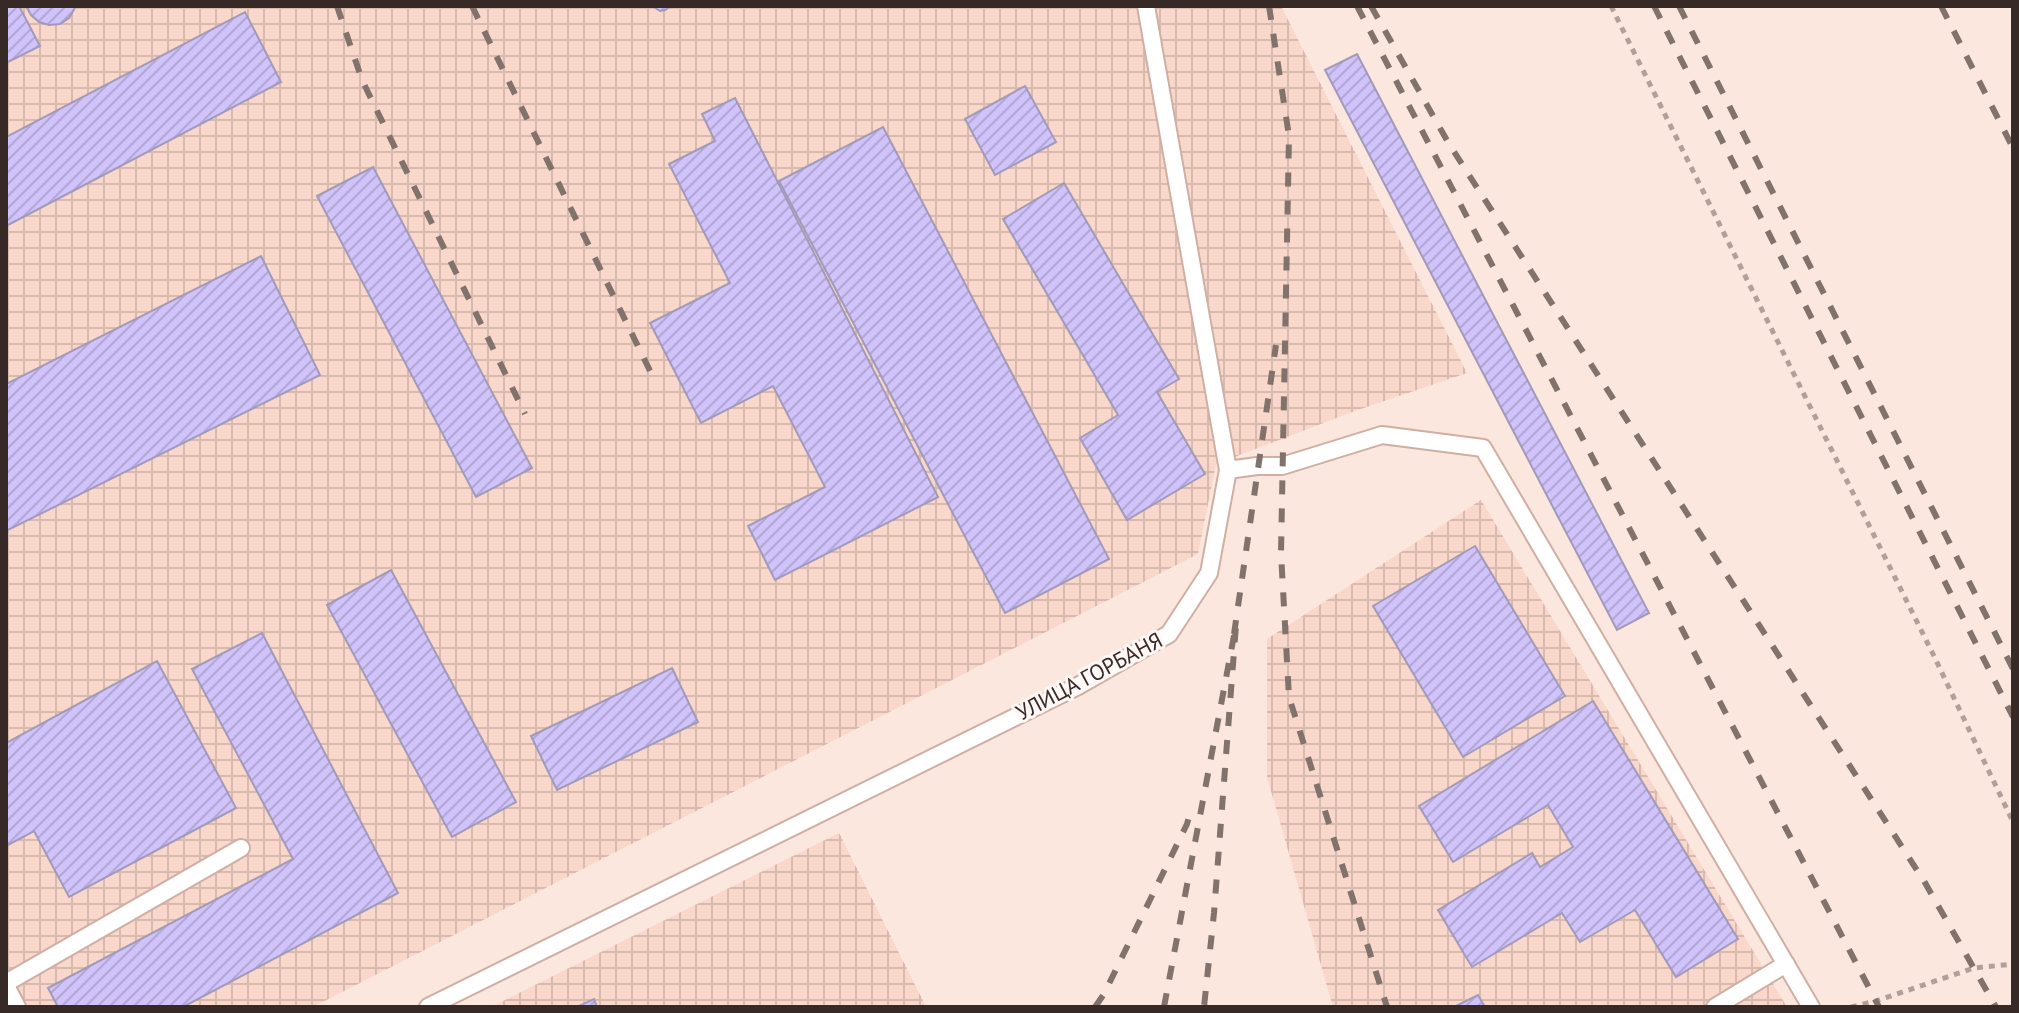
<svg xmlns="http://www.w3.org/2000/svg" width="2019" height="1013" font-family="'PT Sans',sans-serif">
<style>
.industrial{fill:url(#industrial-grid)}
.building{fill:url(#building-hatch);stroke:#a19ab8;stroke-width:2}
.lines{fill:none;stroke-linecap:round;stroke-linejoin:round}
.lane-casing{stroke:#d0aea2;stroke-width:20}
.path{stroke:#b29f99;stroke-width:5;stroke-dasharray:6 6;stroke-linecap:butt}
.lane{stroke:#fff;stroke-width:16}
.rail{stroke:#82726c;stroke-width:6;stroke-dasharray:14 14;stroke-linecap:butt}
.labels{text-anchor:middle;stroke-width:6;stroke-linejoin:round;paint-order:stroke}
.street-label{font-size:22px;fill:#372925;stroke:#fff7f5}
</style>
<defs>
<pattern id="industrial-grid" width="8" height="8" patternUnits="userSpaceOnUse" patternTransform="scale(2)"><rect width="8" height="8" fill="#fad7cb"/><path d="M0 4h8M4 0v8" fill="none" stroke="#d7b9ae"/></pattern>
<pattern id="building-hatch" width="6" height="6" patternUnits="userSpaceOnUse" patternTransform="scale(2)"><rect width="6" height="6" fill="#d0c2fa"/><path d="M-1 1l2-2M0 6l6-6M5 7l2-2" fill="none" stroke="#b3a7d6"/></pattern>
</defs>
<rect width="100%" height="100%" fill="#fce7df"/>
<!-- industrial -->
<g class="industrial">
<path d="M6,6H1281L1467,373L1355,411L1216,464L1198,554L313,1007H6Z"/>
<path d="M1481,500L1787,1007H1333L1267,777V639Z"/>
<path d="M839,833L926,1007H491Z"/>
</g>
<!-- building -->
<g class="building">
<path d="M6,6H19L40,46L6,63Z"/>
<path d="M26,6H76L69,18L60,24L49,25L39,22L31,15Z"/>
<path d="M652,6H671L665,10L660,11Z"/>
<path d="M245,12L281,82L6,226V137Z"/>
<path d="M1357,54L1649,613L1617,630L1325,70Z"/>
<path d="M1025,86L1056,142L995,175L965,119Z"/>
<path d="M735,98L938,497L775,580L748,526L825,487L773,386L701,423L650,323L730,283L669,164L715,141L702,114Z"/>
<path d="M883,127L1109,559L1005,613L779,181Z"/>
<path d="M373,167L532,468L476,497L317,196Z"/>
<path d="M1064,183L1179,379L1157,392L1205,474L1127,520L1080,438L1118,415L1003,219Z"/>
<path d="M261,256L320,375L6,531V384Z"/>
<path d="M1475,546L1565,696L1463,757L1373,606Z"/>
<path d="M391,570L516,802L452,837L327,605Z"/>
<path d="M262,633L398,893L183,1007H58L48,988L293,859L192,669Z"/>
<path d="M157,661L236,808L69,897L34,831L6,846V743Z"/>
<path d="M672,668L698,722L557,790L531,736Z"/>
<path d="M1593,701L1738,939L1676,977L1635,910L1580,942L1562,913L1472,967L1438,910L1532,853L1540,867L1573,847L1548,805L1453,862L1419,806Z"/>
<path d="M1478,995L1485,1007H1454Z"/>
<path d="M594,999L597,1007H577Z"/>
</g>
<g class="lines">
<defs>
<g id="lane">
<path d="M1228,470L1257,466H1282L1382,435L1483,448L1811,1007"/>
<path d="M6,983L241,848"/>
<path d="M6,986L17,1007"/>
<path d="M428,1007L1078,686L1169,634L1209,573L1228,470L1146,6"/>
<path d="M1715,1007L1786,964"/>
</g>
</defs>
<!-- lane casing -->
<use href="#lane" class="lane-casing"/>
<!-- path -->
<g class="path">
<path d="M1611,6L1933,654L2013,822"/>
<path d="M1851,1007L1876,1001L1974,968L2013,964"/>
</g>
<!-- lane -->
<use href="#lane" class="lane"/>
<!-- rail -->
<g class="rail">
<path d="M337,6L362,80L525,414"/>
<path d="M472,6L653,377"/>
<path d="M1269,6L1289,136L1281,553L1289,697L1387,1007"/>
<path d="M1357,6L1879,1007"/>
<path d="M1371,6L1449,144L1924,881L1996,1007"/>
<path d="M1654,6L2013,717"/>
<path d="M1679,6L2013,669"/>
<path d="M1941,6L2013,148"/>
<path d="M1234,634L1276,345"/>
<path d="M1095,1007L1104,994L1187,824L1191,809"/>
<path d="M1164,1007L1236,625L1214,913L1204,1007"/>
</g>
</g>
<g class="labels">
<!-- street labels -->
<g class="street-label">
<text transform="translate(1089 676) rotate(-28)" y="8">УЛИЦА ГОРБАНЯ</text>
</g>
</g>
<!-- border -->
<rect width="2019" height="1013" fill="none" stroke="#372925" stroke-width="16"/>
</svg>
